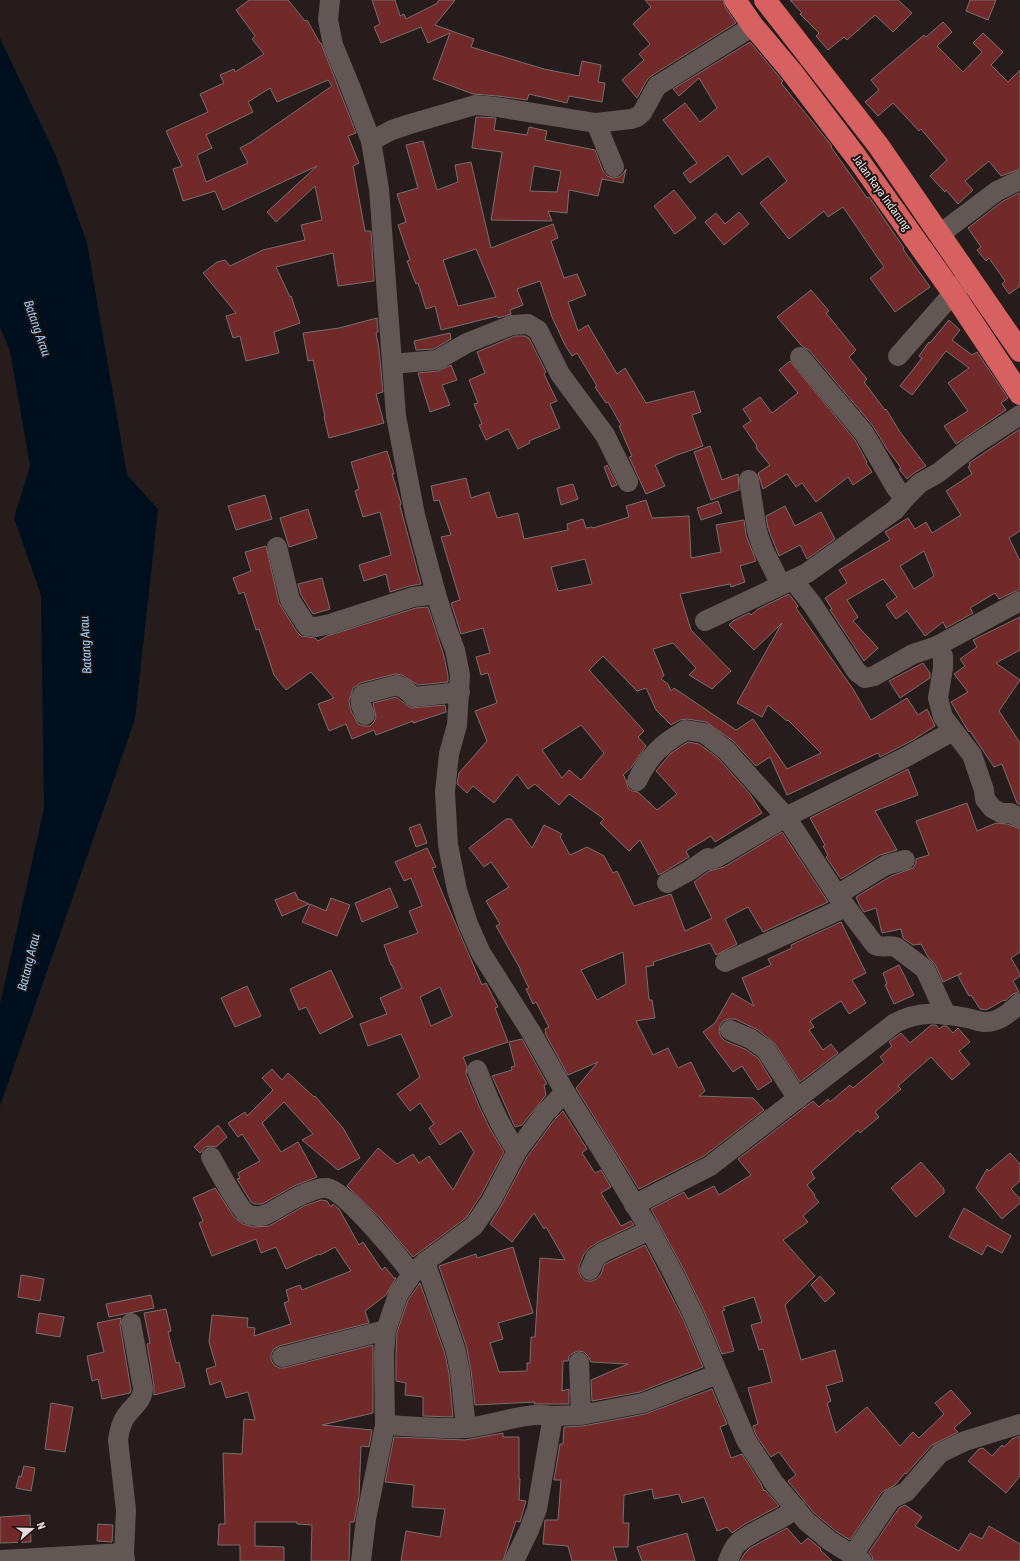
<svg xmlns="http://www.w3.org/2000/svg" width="1020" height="1561" font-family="'Asap Condensed',sans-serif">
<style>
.water{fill:#000f1d}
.building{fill:#712929;stroke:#7a6e6d;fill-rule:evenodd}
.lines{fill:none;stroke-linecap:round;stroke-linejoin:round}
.minor{stroke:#635756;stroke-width:20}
.highway{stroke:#d76160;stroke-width:22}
.labels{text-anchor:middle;stroke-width:4;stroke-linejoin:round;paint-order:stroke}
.street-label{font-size:12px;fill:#e4dddc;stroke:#1d1313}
.water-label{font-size:13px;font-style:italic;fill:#9acdf6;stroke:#1d1313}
</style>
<rect width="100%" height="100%" fill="#261c1c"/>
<!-- water -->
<path class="water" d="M0,38L56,156L87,243L127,475L158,509L135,719L0,1106V1004L44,809L41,595L14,518L30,466L10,351L0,327Z"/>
<!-- building -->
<g class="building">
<path d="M249,0H288L305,21L307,20L320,43H321L356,133L348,136L359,163L353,166L365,231H371L374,281L338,286L333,253L276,267L290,297L291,296L300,323L274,332L279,353L246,361L240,336L233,338L226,316L236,313L203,273L217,262L225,260L230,266L263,250L305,240L301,225L322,220L315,186L276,222L267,212L317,166L223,210L215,191L183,201L173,169L182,166L166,131L208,112L200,94L224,83L220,75L234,69L235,72L264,54L252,39L255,36L236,10ZM328,80L332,86L251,142L240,148L248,163L206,182L197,155L212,148L206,135L253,112L248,102L270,88L277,102Z"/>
<path d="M372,0H395L400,16L404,14L406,19L436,4L439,0H455L435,25L474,39L471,47L544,69L579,76L582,61L601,65L598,82L605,83L602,102L569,96L567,103L529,94L527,100L498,96L473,94L433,79L450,33L428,43L421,27L381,43L374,27L380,24Z"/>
<path d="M645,0H723L725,7L736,23L651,76L647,80L637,98L622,80L644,60L639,54L650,44L633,24L651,7Z"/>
<path d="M790,0H898L912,13L893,32L875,15L847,40L844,37L828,50L816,36L819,33L800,14L802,13Z"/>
<path d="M970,0H996L988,20L966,11Z"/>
<path d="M943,22L952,32L937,46L963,72L982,52L973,43L983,33L1003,52L991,65L1008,82L1020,70V169L1001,176L989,161L965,181L973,190L958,204L946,190L945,192L930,176L947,160L921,129L919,131L893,103L878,116L865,102L879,90L871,80L924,35L926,37Z"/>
<path d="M750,42L781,79L783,81L781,83L832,146L831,147L867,198L869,197L904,248L903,249L905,252L930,287L895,312L870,278L884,267L843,207L828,217L824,211L789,239L760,203L787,181L768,156L742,175L728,155L690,183L683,173L697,163L663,120L685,103L700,122L717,108L699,78L679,96L673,89Z"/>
<path d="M476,117L496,118L494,130L527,135L529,127L547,131L545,140L595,150L603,171L607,176L613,178L619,177L623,174L626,169L623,183L602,179L598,196L569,190L567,213L548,211L552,221L491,220L502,152L472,148ZM534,166L561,171L557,192L530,191Z"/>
<path d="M423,141L437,190L458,182L455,165L471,162L491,248L553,224L558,238L551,241L564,278L577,274L586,295L568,302L578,331L588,325L617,374L625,368L646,403L694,391L701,412L692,415L703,446L677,455L655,465L665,486L646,494L629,457L632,456L619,426L621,425L608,402L606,403L595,387L597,386L577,353L572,356L565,345L552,317L540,281L517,289L523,305L510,310L511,314L498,318L497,316L441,330L435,306L426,309L418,283L416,284L407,261L410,260L398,225L406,222L397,194L418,188L406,145ZM476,249L496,297L458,306L443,260Z"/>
<path d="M674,190L696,218L675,234L654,206Z"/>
<path d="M1019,193L1020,195V286L1009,294L1002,284L1005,281L989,258L986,261L977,250L981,247L968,228L1003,201Z"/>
<path d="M739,212L749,224L724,245L705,222L716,213L725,224Z"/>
<path d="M811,290L829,311L826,313L856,350L849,357L867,379L864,382L885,410L886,409L900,432L926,466L914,473L907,479L899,469L901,468L887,449L873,426L809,350L802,346L777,317Z"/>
<path d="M377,318L378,332L376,333L379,349L383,392L376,394L384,423L329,438L324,417H325L313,360L308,361L303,333L339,328Z"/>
<path d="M949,320L960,330L952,340L972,355L977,352L1008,398L1001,403L1006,410L956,444L944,426L968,411L948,383L969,368L946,351L912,395L900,386L922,358L919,356L929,342L930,343Z"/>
<path d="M450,333L451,339L434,349L416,350L414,341Z"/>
<path d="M515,336H525L529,338L546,372L544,374L557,401L550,404L560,428L529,441L530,443L518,449L508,429L486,440L479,425L482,424L474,404L478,403L469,380L485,373L477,352Z"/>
<path d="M790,361L855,440L867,462L866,463L872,472L853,485L848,477L816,502L802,483L796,487L787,474L763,489L758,473L770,465L756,448L757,446L743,426L751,421L743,409L760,397L772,413L798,393L779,370Z"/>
<path d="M451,365L457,380L442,385L450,405L430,412L418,373L438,371Z"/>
<path d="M1020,429V531L1009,538L1020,561V589L999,599L995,593L970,608L973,613L946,628L943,622L925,636L907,611L896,619L886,605L897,597L883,579L847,600L858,617L853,621L878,648L864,661L830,610L832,609L825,598L847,583L839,570L890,540L885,532L908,518L915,529L926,522L932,533L961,515L946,491L972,474L968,467L970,466L969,463ZM924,551L934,576L914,589L900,566Z"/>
<path d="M710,446L722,480L738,474L739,490L711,500L694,452Z"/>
<path d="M387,451L394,474H392L401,503L400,506L421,584L409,586L390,592L386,574L364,581L359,565L391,555L380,512L363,517L355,491L359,489L351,462Z"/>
<path d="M607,465L617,485L612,487L604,467Z"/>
<path d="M466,478L471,498L489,492L497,518L518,513L524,539L568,530L567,524L583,519L586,528L592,527L593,528L629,517L626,506L646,500L652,518L689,516L691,558L721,552L716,525L744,520L746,535L756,561L740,566L745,582L731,587L730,584L680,594L691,630L731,671L712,689L689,675L696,668L673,643L653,649L664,675L661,679L668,684L671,691L674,688L736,730L753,719L787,769L821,753L788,720L787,721L768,705L762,717L737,703L782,623L754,650L729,625L733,621L749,613L751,615L758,609L789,594L798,606L796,608L853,689L871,720L907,698L918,715L927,709L935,726L913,740L880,757L878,753L787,795L770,757L756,766L733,741L706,722L687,719L680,720L671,725L656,710L646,688L637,691L603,656L589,670L644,731L638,737L646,746L631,768L623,775L625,777L624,778L626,780L628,788L632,791L638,792L657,810L677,794L656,771L670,754L683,745L688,742L699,744L718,758L750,794L762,813L715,842L711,836L686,851L689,857L659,875L640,840L629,851L600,823L604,819L569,794L559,805L535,784L528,789L517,774L494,803L473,786L467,793L457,784L459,773L487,741L475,711L497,703L488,673L481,675L476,657L490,653L483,628L461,634L451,603L460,600L441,537L451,535L439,500L434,501L431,486ZM585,559L592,584L558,591L551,567ZM581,725L604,753L581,780L569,770L562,778L542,750Z"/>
<path d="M573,484L578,499L561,505L557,488Z"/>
<path d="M265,495L272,519L236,530L228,506Z"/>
<path d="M718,501L722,513L701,520L697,508Z"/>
<path d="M785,506L795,526L821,512L835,539L807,559L800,545L779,556L768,528L766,516Z"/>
<path d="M308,509L317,538L289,547L280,518Z"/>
<path d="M266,546L279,603L297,632L301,636L315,638L318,641L327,636L416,608L428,607L444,656L448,676V682L418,685L402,675L395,674L360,683L353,688L349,701L351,711L358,724L363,726H370L374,722L376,717L373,703L396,697L411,708L445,705L446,712L413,723V721L376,735L374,730L352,739L346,724L329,731L318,704L334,698L311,672L286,690L274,675L259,629L256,630L244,592L239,594L233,578L251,571L245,552Z"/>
<path d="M322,578L330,609L313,614L301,595L298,584Z"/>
<path d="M1020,617V650L996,663L1020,680L999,711L1020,743V805L1017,803L1002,764L994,767L970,731L969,732L967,729L951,702L968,692L954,674L965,666L960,659L977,647L973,640Z"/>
<path d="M923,663L930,673V678L900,698L889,681Z"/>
<path d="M908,769L918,795L875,811L897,850L880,855L841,879L826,857L828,855L823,846L825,845L810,818Z"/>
<path d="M967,803L977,831L996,823L1007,824L1020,829V952L1011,958L1020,974V976L1013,981L1019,992L1013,994L1005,1001L1004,1000L986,1010L980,1009L971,995L969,996L958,976L962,973L943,982L935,964L928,957L921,944L913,945L903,938L901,929L882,933L876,908L864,912L860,906L856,897L891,876L913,868L916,863V859L929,855L916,821Z"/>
<path d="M506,819H511L532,848L544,825L562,834L560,837L570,855L587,847L604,856L613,873L617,871L634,906L671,894L685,931L712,918L694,882L709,871L724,867L782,832L828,902L763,932L748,907L725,919L737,944L716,955L710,943L653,962L654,965L646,967L649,1000H652L655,1018L636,1021L653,1055L668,1048L678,1068L691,1062L705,1091L699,1096L753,1098L764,1110L704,1156L639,1189L576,1088L598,1062L568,1075L545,1033H546L545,1029L549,1027L536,1002L533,1004L526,989L529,988L520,970H521L496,926L500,924L486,901L509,887L491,862L484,867L469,848ZM623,952L626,984L597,1000L581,970Z"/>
<path d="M420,824L427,843L416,847L409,828Z"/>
<path d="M427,848L436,867L432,868L444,897L482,985L486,983L498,1007L495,1008L508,1042L463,1057L467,1066L466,1074L479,1106L489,1127L504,1152L481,1195L466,1218L413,1257L380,1218L347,1186L378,1148L397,1164L413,1154L419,1163L429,1156L453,1190L474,1152L461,1131L440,1145L429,1128L434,1124L420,1103L410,1111L397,1094L420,1077L401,1034L368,1046L360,1024L387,1014L380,998L402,988L392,965H391L384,945L418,933L409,911L422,906L411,878L404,881L395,862ZM440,987L452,1016L431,1026L420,997Z"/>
<path d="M390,888L398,907L362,922L355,903Z"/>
<path d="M295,892L298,899L309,904L282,916L275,900Z"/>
<path d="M331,898L350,905L337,936L302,922L310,904L326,911Z"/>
<path d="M841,922L866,973L852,980L866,1003L849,1014L841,1001L810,1021L814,1027L809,1030L823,1050L831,1044L838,1053L800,1082L775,1044L758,1030L735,1019H729L723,1021L720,1025L719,1032L721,1037L725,1041L745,1049L758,1058L772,1081L758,1090L742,1066L733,1072L703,1032L715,1023L732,993L754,1006L742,978L771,965L768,959L792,948L791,945Z"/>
<path d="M899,965L914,995L894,1004L885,985L887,984L883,973Z"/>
<path d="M331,970L353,1017L320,1034L306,1007L299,1010L290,989Z"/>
<path d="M247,986L261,1016L235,1027L221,998Z"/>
<path d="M931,1025H936L939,1029L943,1026H947L953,1033L958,1028L970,1042L959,1051L970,1064L952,1080L931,1057L898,1086L901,1089L875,1112L879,1117L860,1133L858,1130L811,1172L815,1178L807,1185L815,1195L814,1196L819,1202L803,1216L808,1222L783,1240L815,1276L785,1305L801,1360L835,1350L843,1381L826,1386L831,1401L827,1403L836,1433L867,1407L900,1446L913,1432L919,1438L944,1414L935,1403L951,1390L971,1413L954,1428L958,1432L932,1445L906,1474L905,1473L895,1485L882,1492L850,1540L837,1532L814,1513L788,1481L796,1475L779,1452L771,1457L756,1435L753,1427V1426L758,1424L748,1388L772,1382L763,1349L759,1350L751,1325L762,1322L754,1297L723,1307L725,1310L722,1311L734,1351L722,1354L703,1309L684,1270L651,1209L684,1192L688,1199L714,1186L719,1195L751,1175L738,1159L813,1101L819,1107L828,1099L830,1102L850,1085L853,1088L884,1062L880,1057L892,1046L889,1042L901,1033L910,1043Z"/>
<path d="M522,1039L547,1084L544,1085L546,1095L522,1125L515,1127L492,1076L512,1070L511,1067L515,1066L509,1042Z"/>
<path d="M272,1069L282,1080L288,1073L314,1097L315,1096L343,1128L360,1158L338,1170L302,1140L313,1134L284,1102L262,1123L281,1152L298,1142L317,1177L294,1186L262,1204H255L251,1202L237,1179L240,1178L238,1173L260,1161L242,1134L238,1137L228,1123L245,1112L247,1116L273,1090L262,1078Z"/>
<path d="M563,1111L587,1149L582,1153L595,1173L601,1170L611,1187L601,1193L621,1226L631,1221L634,1225L598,1242L588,1249L584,1254L579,1266V1272L581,1277L586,1281H592L597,1279L601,1274L604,1265L609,1262L645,1245L683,1319L703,1367L640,1392L592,1401L591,1380L628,1364L591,1362L588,1356L584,1352L578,1351L573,1353L569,1356L568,1361H563L562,1391L569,1389V1404H534L535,1402L475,1405L471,1370L466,1345L439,1266L476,1254L477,1258L513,1247L533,1313L498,1323L503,1339L490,1343L499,1372L527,1371V1363H530L531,1337H535L540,1258L565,1260L546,1227L544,1229L534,1213L512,1242L490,1224L501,1206L527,1157L555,1119Z"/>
<path d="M218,1125L227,1137L216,1147L211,1146L205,1147L200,1153L194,1147Z"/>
<path d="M1010,1153L1020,1164V1181L1011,1189L1020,1199V1203L1002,1219L976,1188L987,1169L989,1171Z"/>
<path d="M921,1162L944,1189V1193L916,1217L891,1188Z"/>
<path d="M215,1188L234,1217L243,1224L253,1227L269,1226L304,1206L321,1200L327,1201L331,1207L333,1204L339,1209L359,1245L363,1242L382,1270L385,1267L394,1278H396L386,1295L365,1311L369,1323L279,1346L274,1349L271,1354V1360L274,1365L279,1368H284L373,1345V1413L322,1425L372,1430L369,1447L361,1446L359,1497L354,1522H350L349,1561H311L312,1525L297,1524V1522H255V1546L284,1547V1561H240V1545H218L219,1524H225L223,1453L242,1454L244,1419L255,1420L248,1392L226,1398L221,1381L210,1385L206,1369L216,1366L209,1342L212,1315L248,1318L247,1327L255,1328L254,1336L291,1324L284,1303L289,1301L286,1290L300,1285L302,1290L351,1271L335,1247L320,1255L319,1254L286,1269L276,1247L261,1253L256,1239L212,1256L199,1223L203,1221L193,1198Z"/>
<path d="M964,1208L1011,1236L1002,1253L987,1245L982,1255L949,1237Z"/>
<path d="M21,1275L44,1279L40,1301L18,1297Z"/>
<path d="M820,1276L835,1293L825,1302L811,1285Z"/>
<path d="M420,1283L444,1351L449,1373L453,1417L423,1416V1397L405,1395L406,1383L396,1381V1353L397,1332L408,1300Z"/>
<path d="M151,1295L154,1308L109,1317L106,1304Z"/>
<path d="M166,1309L171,1331L168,1332L176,1363L179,1362L185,1387L154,1395V1386L147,1344L150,1343L144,1313Z"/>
<path d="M39,1313L64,1317L60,1337L36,1333Z"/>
<path d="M121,1318L120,1325L131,1390L130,1393L102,1399L98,1379L92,1381L87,1356L104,1352L97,1323Z"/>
<path d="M712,1389L727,1424L720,1427L731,1458L742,1454L761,1484L764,1491L765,1490L779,1506L745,1524L732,1533L727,1527L717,1531L704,1497L682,1503L679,1494L654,1499L652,1489L624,1495L623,1523H629L628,1547H613L617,1561H572L568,1546L543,1544L545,1520H558L561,1480H554L560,1444H563L564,1427L583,1426L645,1414Z"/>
<path d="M51,1403L73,1407L65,1452L45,1449Z"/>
<path d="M503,1433V1437H519V1479H520L519,1500L526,1501L520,1522L516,1521L503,1561H401L406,1531L440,1537L445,1509L412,1507L414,1485L385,1482L394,1437L465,1440Z"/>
<path d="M1020,1436V1476L1006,1493L968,1461L979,1449L983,1448L992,1456L1002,1445L1004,1447L1012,1439Z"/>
<path d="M24,1466L35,1468L31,1491L16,1488L19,1476L21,1477Z"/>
<path d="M905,1505L922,1517L915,1526L959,1551L970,1533L982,1539L989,1526L1020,1544V1561H873L872,1556L869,1552L899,1508Z"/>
<path d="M30,1515L31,1542L0,1543V1517Z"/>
<path d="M98,1524L113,1525L112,1542L97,1541Z"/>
<path d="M787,1528L801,1544L808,1538L821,1549L820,1550L832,1561H740L745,1553L750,1548Z"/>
<path d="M687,1533L695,1561H642L637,1547Z"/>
</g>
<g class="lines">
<!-- minor -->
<g class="minor">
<path d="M330,0L328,20L333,45L350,86L371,141L379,189L396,416L415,515L436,594L447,629L455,650L460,675L457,725L449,754L445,792L448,845L457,890L468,924L481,953L531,1032L565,1092L603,1152L650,1230L674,1275L693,1314L746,1440L774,1483L806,1521L830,1541L862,1561"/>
<path d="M596,123L631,119L637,117L642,113L657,86L753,26"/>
<path d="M371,141L392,130L410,124L475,105L497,107L596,123L614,167"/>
<path d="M940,234L997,191L1020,180"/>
<path d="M898,356L963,282"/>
<path d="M392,364L437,360L467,343L512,325L528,324L538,330L560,374L605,435L628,482"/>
<path d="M749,480L757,531L763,549L781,585"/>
<path d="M905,498L920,483L938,473L971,447L1020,415"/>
<path d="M277,547L290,600L307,626L316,627L330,624L413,597L436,594"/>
<path d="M793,580L812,604L857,672L865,678L874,676L913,654L937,646L943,656V668L938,698L943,717L972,755L984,790L985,799L992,808L1001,813H1010L1020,818"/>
<path d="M705,621L807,573L895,510L905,498L896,488L864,433L800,357"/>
<path d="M937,646L1020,601"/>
<path d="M365,715C362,707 358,701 363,694L397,685L405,689L414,697L460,692"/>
<path d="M637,781C649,756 661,744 686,730L704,733L726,750L786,817L837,895L875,945C882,948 889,945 896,947L925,969L946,1015"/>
<path d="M667,883L689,871L708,858L710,860L718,857L786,817L904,758L953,731"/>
<path d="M837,895L886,865L905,860"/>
<path d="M725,962L846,907"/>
<path d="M730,1030L751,1039L766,1050L798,1099"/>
<path d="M477,1070C488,1098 499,1126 517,1151"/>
<path d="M211,1157C217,1168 238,1207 246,1213C252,1217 261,1217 267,1214C280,1208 291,1199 304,1194C312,1191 319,1187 327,1188C346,1191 399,1257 412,1274"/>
<path d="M634,1205L710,1166L895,1023C920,1010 941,1013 967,1018C973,1019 980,1022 986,1022C1000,1022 1010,1012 1020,1003"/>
<path d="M425,1262L455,1348L460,1371L466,1428"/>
<path d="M590,1270L595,1258L603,1252L650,1230"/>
<path d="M282,1357L386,1330"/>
<path d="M579,1362L581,1415"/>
<path d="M385,1425C411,1426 439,1429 465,1428C495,1426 522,1411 553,1416"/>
<path d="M124,1553L126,1510L118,1440C119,1432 121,1423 126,1416C133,1406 143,1401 143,1388L131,1323"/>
<path d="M853,1555L891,1499L906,1492L940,1453L965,1441L1020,1424"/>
<path d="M0,1560L124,1553L125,1561"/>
<path d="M361,1561L366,1519L385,1425L384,1353L386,1330L398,1295L412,1274L425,1262L474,1226L491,1201L517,1151L546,1112L565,1092"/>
<path d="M514,1561L529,1530L537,1509L553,1416L581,1415L643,1403L718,1374"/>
<path d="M728,1561C730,1556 733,1548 737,1544C754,1528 778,1524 796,1508"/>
</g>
<!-- highway -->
<g class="highway">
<path d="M735,0L753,26L791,71L857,158L953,293L1020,394"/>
<path d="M765,0L878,145L1020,351"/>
</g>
</g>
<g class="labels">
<!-- street labels -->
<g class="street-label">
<text transform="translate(882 193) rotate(54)" y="4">Jalan Raya Indarung</text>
</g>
<!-- water labels -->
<g class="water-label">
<text transform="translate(38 328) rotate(71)" y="5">Batang Arau</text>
<text transform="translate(85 645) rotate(-93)" y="5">Batang Arau</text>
<text transform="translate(28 962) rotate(-76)" y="5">Batang Arau</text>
</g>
</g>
<!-- north arrow -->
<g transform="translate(32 1529) rotate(70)" stroke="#1d1313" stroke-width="3" paint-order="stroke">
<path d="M0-3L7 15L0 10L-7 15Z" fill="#e4dddc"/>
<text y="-6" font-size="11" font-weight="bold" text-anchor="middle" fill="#e4dddc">N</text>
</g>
</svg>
